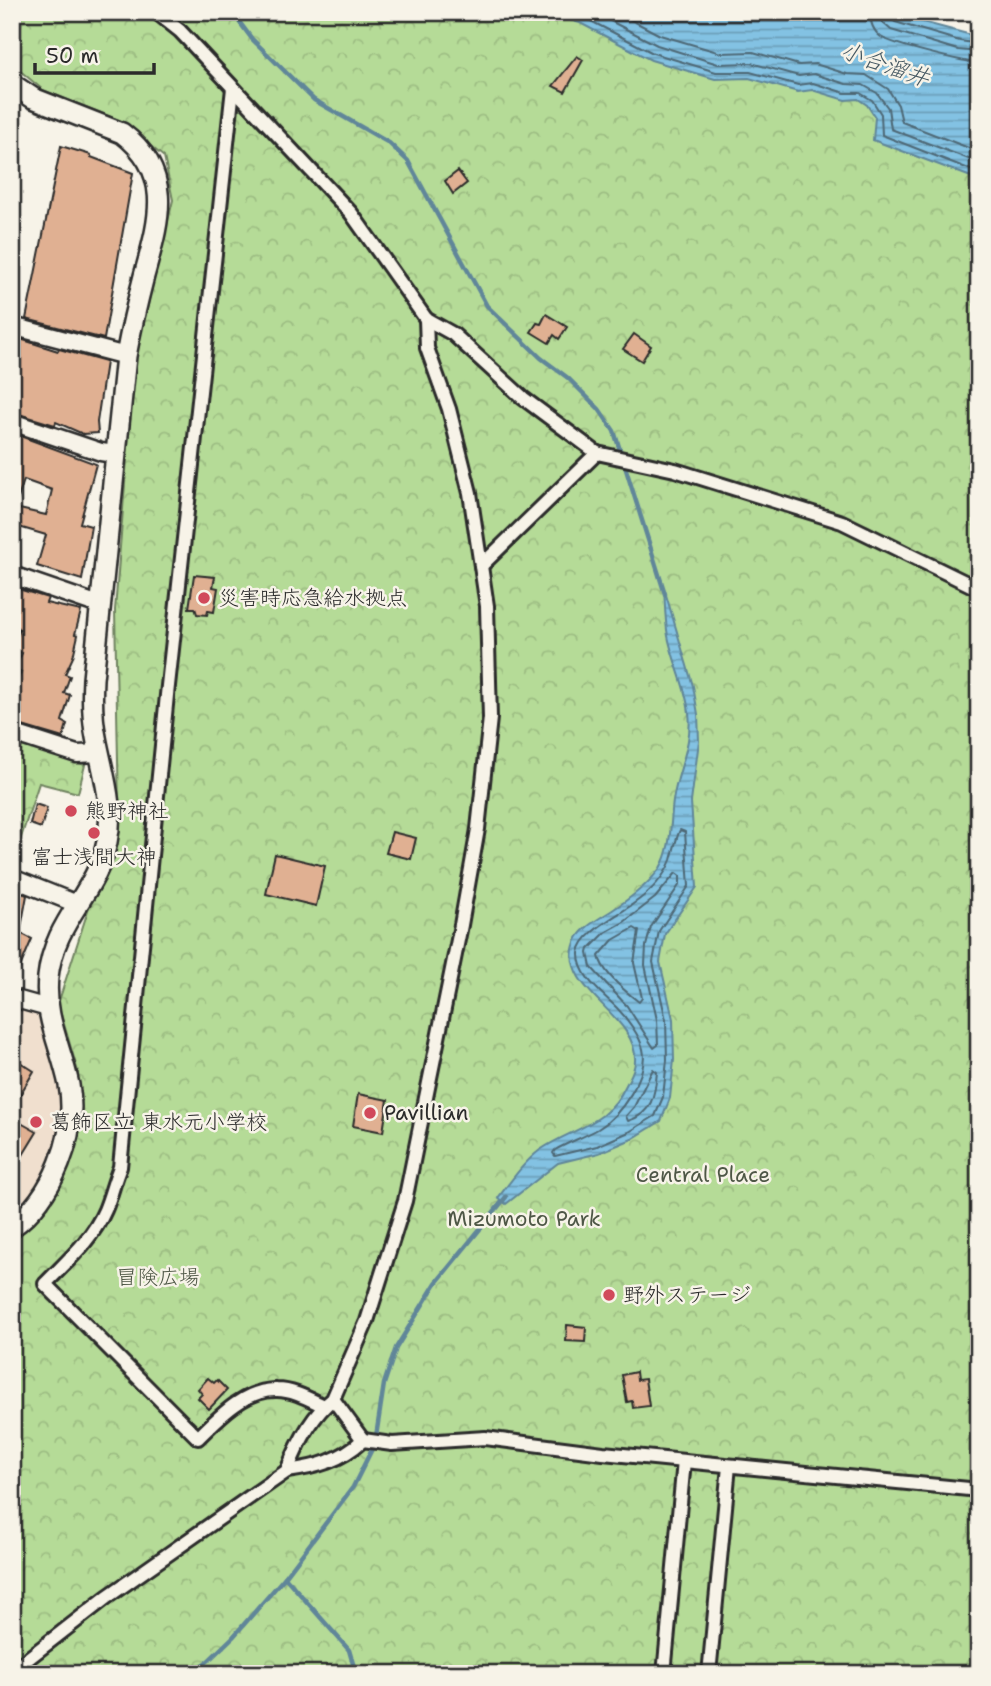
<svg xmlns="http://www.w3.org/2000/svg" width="991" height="1686" font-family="'Shantell Sans','Klee One',sans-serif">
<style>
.built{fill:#f0dfce}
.forest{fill:url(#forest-crowns);stroke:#708361;stroke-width:2}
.water{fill:url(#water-rules);stroke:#608699;stroke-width:2}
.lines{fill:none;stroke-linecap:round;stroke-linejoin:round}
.shore{stroke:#4e6775;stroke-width:2}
.stream{stroke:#608699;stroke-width:4.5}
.building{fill:#e0b092;stroke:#2b2b2b;stroke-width:2;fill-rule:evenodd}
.pedestrian-casing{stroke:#2b2b2b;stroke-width:18}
.minor-casing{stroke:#2b2b2b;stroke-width:21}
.tertiary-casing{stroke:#2b2b2b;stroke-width:24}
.pedestrian{stroke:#f7f3e8;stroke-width:12}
.minor{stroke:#f7f3e8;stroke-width:16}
.tertiary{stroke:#f7f3e8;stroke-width:19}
.poi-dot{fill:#d1495b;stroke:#f7f3e8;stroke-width:2.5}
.labels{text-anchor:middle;stroke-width:5;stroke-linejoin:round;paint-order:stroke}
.poi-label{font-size:21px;fill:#2b2b2b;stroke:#f7f3e8;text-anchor:start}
.park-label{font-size:21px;fill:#4e5746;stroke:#f7f3e8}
.water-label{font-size:23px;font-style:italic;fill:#455862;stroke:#f7f3e8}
</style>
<defs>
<pattern id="forest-crowns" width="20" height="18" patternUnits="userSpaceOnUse" patternTransform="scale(1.75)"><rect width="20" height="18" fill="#b5db97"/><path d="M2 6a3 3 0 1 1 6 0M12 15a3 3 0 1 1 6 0" fill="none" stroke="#9cbc82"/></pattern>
<pattern id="water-rules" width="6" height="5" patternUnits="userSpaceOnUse" patternTransform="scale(1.75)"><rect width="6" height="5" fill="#83c2e3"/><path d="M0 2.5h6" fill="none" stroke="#6b9eb8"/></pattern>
</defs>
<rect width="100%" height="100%" fill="#f7f3e8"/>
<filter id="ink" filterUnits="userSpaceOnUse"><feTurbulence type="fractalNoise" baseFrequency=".0143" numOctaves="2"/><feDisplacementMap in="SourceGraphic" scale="14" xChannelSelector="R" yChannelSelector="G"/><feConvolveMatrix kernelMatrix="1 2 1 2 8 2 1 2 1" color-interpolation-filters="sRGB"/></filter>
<g filter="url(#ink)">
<!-- built -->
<path class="built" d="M12,1004L40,1012L56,1064L61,1105L57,1139L44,1176L31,1195L12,1215Z"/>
<!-- forest -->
<g class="forest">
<path d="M12,12H619L979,143V1674H12V1241L21,1234L58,1192L77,1135L78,1072L58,1004L90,904L112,859L119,810L115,610L135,358L173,200L164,157L119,120L43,90L12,64Z"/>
<path d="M12,741L85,765L78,793L39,783L12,865Z"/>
</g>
<!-- water -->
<g class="water">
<path d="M543,12H885L979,37V180L873,140L875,117L867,105L858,99L845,100L812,90L798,92L749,78L715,79L651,60L580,23Z"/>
<path d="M664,588L693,686L698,714L699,741L691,802L697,887L665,934L660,962L673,1019L674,1060L670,1098L661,1121L632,1139L599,1153L558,1163L506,1204L498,1198C511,1181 523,1163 540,1150C574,1127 607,1126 626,1085C630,1077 635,1070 635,1061C638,1015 560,990 574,945C579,927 603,917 617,907C633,896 649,884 660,868C672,848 670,823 673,801C677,771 693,744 689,713C686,686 673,662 668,636C665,621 665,604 664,588Z"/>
</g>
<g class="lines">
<!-- shore -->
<g class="shore">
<path d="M567,12L583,17L653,53L716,72H750L798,85L813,83L845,93H860L872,100L881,114L882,135L979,173"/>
<path d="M593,12L657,45L718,64L751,63L799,76L814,74L846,84L863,85L877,93L888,108L891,129L979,163"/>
<path d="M616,12L660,35L721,53L753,52L799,65L815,64L847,74L866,75L888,89L898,105L902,122L979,152"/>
<path d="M870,12C870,22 873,31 881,37C893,45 964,62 979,63"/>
<path d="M880,12L883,23L891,30L958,50L979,52"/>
<path d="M889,12L890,19L895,22L960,41L979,44"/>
<path d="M680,830L685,832L689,886L659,931L653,962L666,1020L667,1060L663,1097L655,1116L629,1132L597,1146L555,1156L553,1153L555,1150C569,1142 584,1137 598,1129C620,1116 649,1075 643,1049C640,1036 626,1017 617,1008C602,993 578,976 579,953C580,933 619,915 633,904C649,893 664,878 671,860C674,850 676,838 680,830Z"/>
<path d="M676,873L680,876V884L651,927L646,946L645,965L657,1020L658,1045L654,1048L627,1006L591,967L588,953L589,949L606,932L624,922L655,898Z"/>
<path d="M634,928L639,931L634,963L642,998L639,1002C626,992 602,973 599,956L613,940Z"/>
<path d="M653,1069L657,1072C655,1095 652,1114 628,1121L626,1116L634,1107Z"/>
</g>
<!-- stream -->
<g class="stream">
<path d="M232,12L252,39L314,100L389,143L408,161L487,306L541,358L568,378L599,409L614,431L665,594"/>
<path d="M285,1577L349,1650L356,1674"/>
<path d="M189,1674L208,1661L233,1637L285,1577L353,1487L375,1443L384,1384L396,1348L436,1283L506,1197"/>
</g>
</g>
<!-- building -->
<g class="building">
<path d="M577,56L583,60L565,92L553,86Z"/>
<path d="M61,146L91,155V157L133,173L104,339L26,319Z"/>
<path d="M458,171L467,183L453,194L445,181Z"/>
<path d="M546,314L567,327L559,339L554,335L549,343L531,332L537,323L541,324Z"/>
<path d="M634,334L651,346L642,361L623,349Z"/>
<path d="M17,338L58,351L59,349L106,362L97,422L98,433L83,434L56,422L55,425L12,412V353Z"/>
<path d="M12,433L96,464L80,523L91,526L82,580L37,566L46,535L12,525ZM24,480L52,490L46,515L15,508Z"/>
<path d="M194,575L215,577L213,587L218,588L214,612L208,611L207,615L197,614L195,608H189Z"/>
<path d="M15,588L48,598L46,603L81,611L75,634L78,635L73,657L65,674L70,676L64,693L70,695L62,721L67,724L63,738L12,723V695L21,672L14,670L22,653L12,650L20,629L12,626V595Z"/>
<path d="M35,804L47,808L41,828L30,824Z"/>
<path d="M392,832L416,838L411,859L386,853Z"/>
<path d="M275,854L325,866L316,906L266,894Z"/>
<path d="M12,889L27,895L20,933L32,939L12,986Z"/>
<path d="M12,1057L34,1071L12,1108Z"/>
<path d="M358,1094L388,1100L383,1132L353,1126Z"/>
<path d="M12,1118L37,1132L12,1173Z"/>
<path d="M567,1325L586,1327L585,1342L566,1341Z"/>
<path d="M636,1372L637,1380L645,1379L649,1406L633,1408L632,1401L627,1402L622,1375Z"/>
<path d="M208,1378L214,1383L217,1380L227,1390L209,1409L198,1398L202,1394L198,1389Z"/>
</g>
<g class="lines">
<defs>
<g id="pedestrian">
<path d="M156,12L180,31L351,213L426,319L453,334L523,398L597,453L675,470L842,522L979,589"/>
<path d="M233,88L167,695L120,1167C114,1181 111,1196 105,1210C92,1240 67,1261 45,1284L198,1438C219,1417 245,1389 277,1390C293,1390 309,1399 324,1406"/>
<path d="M481,566L597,453"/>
<path d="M333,1399L363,1440"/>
<path d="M287,1471C297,1445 311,1416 333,1399L367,1321L405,1201L461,925L478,829L490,718L487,606L470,493L449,409L427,348L426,319"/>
<path d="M12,1671L107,1597L287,1471C317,1467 340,1461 363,1440L392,1444L485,1438L603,1453L979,1490"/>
<path d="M664,1674L684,1461"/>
<path d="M709,1674L729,1466"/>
</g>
<g id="minor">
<path d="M12,326L126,356"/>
<path d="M12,422L101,452L114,454"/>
<path d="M12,575L99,605"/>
<path d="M12,733L77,754L99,753"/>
<path d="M12,878L77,904"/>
<path d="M12,998L48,1008"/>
</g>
<path id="tertiary" d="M12,84L33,98L122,133C175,173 159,221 144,276C137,303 131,329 126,356L93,679C92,698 92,718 96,737C102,771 115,806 107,842C96,894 54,920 48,977C44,1018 61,1046 69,1085C78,1134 53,1198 12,1227"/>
</defs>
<!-- pedestrian casing -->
<use href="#pedestrian" class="pedestrian-casing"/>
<!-- minor casing -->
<use href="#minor" class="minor-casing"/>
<!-- tertiary casing -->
<use href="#tertiary" class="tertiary-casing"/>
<!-- pedestrian -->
<use href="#pedestrian" class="pedestrian"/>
<!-- minor -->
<use href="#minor" class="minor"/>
<!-- tertiary -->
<use href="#tertiary" class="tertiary"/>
</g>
</g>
<!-- markers -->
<g class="poi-dot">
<circle cx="204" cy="598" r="7"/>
<circle cx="71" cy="811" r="7"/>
<circle cx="94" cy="833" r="7"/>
<circle cx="370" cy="1113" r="7"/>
<circle cx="36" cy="1122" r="7"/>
<circle cx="609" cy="1295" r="7"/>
</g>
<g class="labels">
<!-- poi labels -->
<g class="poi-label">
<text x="218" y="605">災害時応急給水拠点</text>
<text x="85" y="818">熊野神社</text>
<text x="94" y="864" text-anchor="middle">富士浅間大神</text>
<text x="384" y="1120">Pavillian</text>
<text x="50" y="1129">葛飾区立 東水元小学校</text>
<text x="623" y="1302">野外ステージ</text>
</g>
<!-- park labels -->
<g class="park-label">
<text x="703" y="1182">Central Place</text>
<text x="524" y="1226">Mizumoto Park</text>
<text x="158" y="1284">冒険広場</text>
</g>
<!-- water labels -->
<g class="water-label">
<text transform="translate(885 64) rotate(19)" y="8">小合溜井</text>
</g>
</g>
<!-- margin -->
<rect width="991" height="1686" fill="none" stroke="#f7f3e8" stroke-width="42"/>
<rect x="21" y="21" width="949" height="1644" fill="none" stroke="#2b2b2b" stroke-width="2.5" filter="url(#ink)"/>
<!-- scale -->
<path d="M35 63v10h119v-10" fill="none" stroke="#2b2b2b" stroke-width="3.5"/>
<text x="46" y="63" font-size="21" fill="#2b2b2b" stroke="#f7f3e8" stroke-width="5" paint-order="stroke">50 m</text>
</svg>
